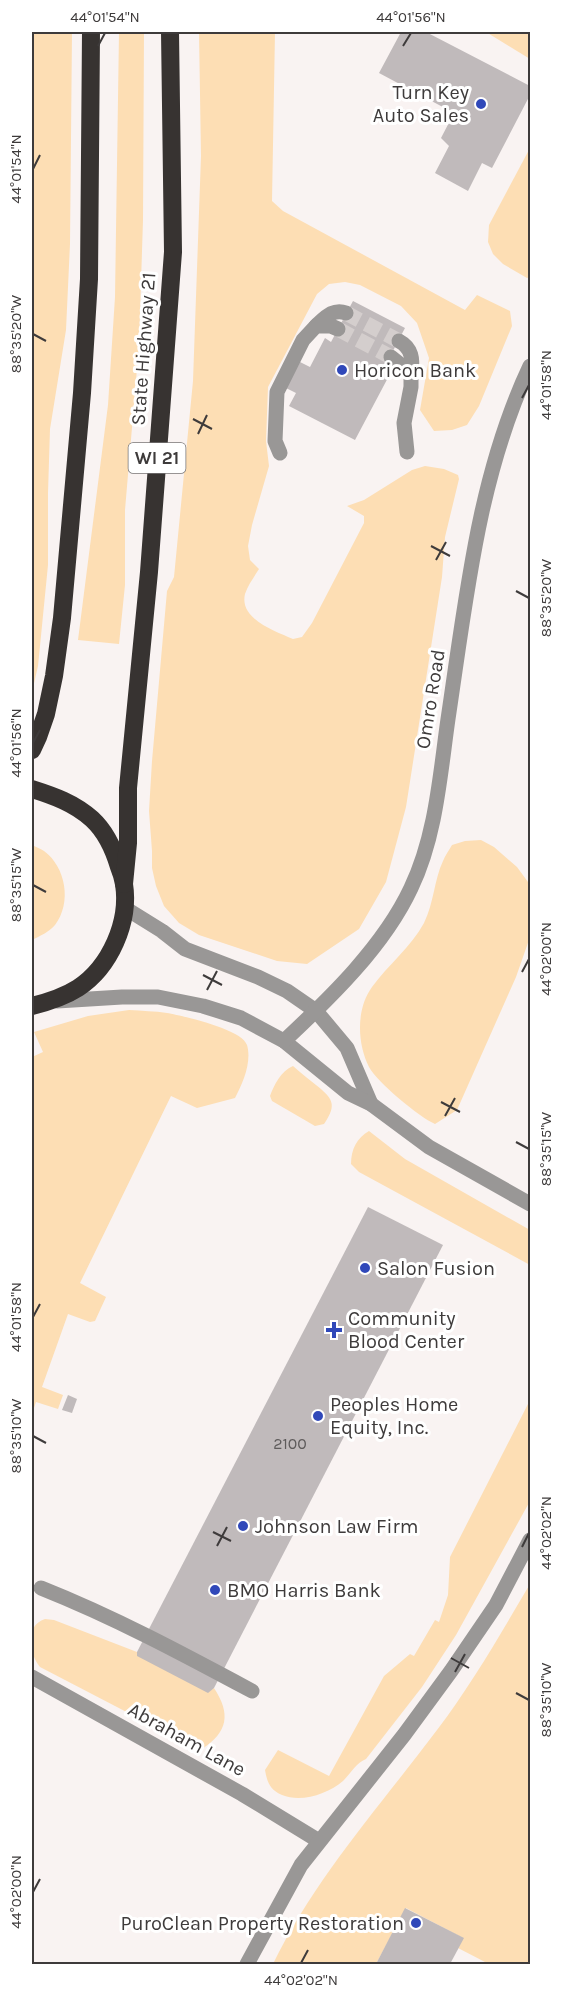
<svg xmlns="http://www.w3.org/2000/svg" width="562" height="1996" font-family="Karla,sans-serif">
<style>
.green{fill:#fddeb4}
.building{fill:#c0babb}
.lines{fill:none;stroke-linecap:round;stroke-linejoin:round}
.minor-tunnel{stroke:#d4cecd;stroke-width:15;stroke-dasharray:15 8;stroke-linecap:butt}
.minor{stroke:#999796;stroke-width:15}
.highway{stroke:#373331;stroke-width:18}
.ticks{fill:none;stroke:#3e3b3b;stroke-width:2}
.poi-dot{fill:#3048b9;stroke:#fff;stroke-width:2}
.labels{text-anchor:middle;stroke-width:6;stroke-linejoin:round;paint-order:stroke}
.number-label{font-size:16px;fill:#5e5b5b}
.shield{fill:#fff;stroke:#787676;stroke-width:1.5}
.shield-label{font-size:18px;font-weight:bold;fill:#3e3b3b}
.poi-label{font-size:20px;fill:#3e3b3b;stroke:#fff;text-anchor:start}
.street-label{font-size:20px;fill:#3e3b3b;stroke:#fff}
.neatline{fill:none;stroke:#3e3b3b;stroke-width:2}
.ticks-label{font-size:15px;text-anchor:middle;fill:#3e3b3b}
</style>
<rect width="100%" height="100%" fill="#f9f3f2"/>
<!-- green -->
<g class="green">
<path d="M32,32H72L70,244L66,330L50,429L48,493V565L38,666L32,692Z"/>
<path d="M119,32H144L143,220L139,345L125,510V585L119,644L78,640L108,405L115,297Z"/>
<path d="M199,32H275L272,201L283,211L465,310L477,295L510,311L512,326L479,406L467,425L452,430L434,431L420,410L429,358L417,323L401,306L360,285L345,282L329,284L317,294L268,387L266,441L269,466L252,525L248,546L250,560L259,569C254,577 248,585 245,594C239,619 275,631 293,639L302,637L312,623L364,523V516L347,506L364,500L412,470L425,466L444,469L458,475L459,479L445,537L442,577L406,807L386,882L359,929L307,964L277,961L199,935L179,923L164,906L156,886L152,868V851L149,811L152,761L167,591L174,577L193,381L201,156Z"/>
<path d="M486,32H530V59Z"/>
<path d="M530,148V277L527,278L503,264L493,254L488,242L489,225Z"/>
<path d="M481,840L494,847L517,867L528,882L530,891V937L516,977L457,1110L435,1124C419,1117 377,1082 369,1067C357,1043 356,1009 372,987C388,965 411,947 424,923C434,903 434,880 443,861C445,856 449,850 452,845L465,841Z"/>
<path d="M32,845C36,847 41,849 44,851C66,867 72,903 55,925C49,932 40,936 32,940Z"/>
<path d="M129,1010C142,1011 155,1011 167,1013C183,1016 242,1029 247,1045C252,1062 243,1083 235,1098L197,1108L171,1096L80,1283L106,1297L95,1321L90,1322L68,1314L42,1387L63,1395L58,1409L36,1402L32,1414V1057L43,1052L34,1032L88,1016Z"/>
<path d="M293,1066C300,1072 308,1079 316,1085C332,1098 338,1104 324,1124L315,1126L272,1101L270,1096C274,1085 281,1071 293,1066Z"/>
<path d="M369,1131L405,1159L530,1230V1265L359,1172L351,1164C351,1149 357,1138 369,1131Z"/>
<path d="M530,1400V1501L456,1635L422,1687L366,1759C356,1763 351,1773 343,1781C328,1794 301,1803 282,1795C270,1790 267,1782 265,1770L278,1750L329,1776L384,1676L410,1654L414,1656L435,1620L439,1622L448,1595L450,1557Z"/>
<path d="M530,1584V1964H485V1962L458,1948L463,1938L406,1908L376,1964H273C315,1878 380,1806 437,1730C472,1684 501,1633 530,1584Z"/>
<path d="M45,1619L54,1620L137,1652L208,1692L214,1688C231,1714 228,1732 202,1749L190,1745L40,1667C29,1653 24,1626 45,1619Z"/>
</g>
<!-- building -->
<g class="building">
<path d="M401,32H426L530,86V95L492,168L482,163L468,191L435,173L449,146L441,138L454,113L379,73Z"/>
<path d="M353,301L405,328L384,368L391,372L355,440L289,406L296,393L286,388L300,362L310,367L325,338L331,342Z"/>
<path d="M368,1207L443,1245L214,1688L208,1693L137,1656V1652Z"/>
<path d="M68,1395L77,1399L72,1413L62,1410Z"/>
<path d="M405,1908L464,1938L450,1964H376Z"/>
</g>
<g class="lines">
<!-- minor-tunnel -->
<g class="minor-tunnel">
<path d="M346,313L399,341"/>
<path d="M338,329L391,357"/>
</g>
<!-- minor -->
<g class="minor">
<path d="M316,326C325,318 333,308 346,313"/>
<path d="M399,341C412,348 413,359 411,373"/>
<path d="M391,357L411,373V387L404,423L407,452"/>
<path d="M280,453L275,441L277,392L303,340L316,326H331L338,329"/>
<path d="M125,908L162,931L185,949L258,977L287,991L316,1011L347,1048L371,1104"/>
<path d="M57,1001L122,997H158L203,1006L241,1018L284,1041L348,1093L371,1104L429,1147L530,1204"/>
<path d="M284,1041C330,998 384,946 411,888C436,836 440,775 448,719C466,600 478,476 530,366"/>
<path d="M41,1588C114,1617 183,1654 252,1691"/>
<path d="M32,1677L242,1794L319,1841"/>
<path d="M247,1964L301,1865L404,1735L451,1671L496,1605L530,1540"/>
</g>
<!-- highway -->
<g class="highway">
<path d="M32,750L38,737L46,714L54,676L62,618L82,393L89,279L91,32"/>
<path d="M32,789C54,796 74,803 92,819C105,831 114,850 119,867C121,872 123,878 124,884C130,922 110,967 78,988C64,997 48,1002 32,1006"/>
<path d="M124,884L128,843V788L149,572L173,252L170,32"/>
</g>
</g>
<!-- ticks -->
<path class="ticks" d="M98,46L105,33M403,46L411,33M33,169L40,155M33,334L46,341M522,398L529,385M193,419L212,429M198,434L207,415M431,546L450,556M436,560L446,542M516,591L529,598M33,743L40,730M33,885L46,892M522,972L529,959M203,975L222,985M207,990L217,971M441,1102L460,1112M445,1116L455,1098M516,1142L529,1149M33,1317L40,1304M33,1436L46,1443M213,1532L231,1541M217,1546L227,1527M522,1547L529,1533M451,1658L469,1668M455,1672L465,1654M516,1693L529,1700M33,1892L40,1879M301,1963L308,1950"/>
<!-- markers -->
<g class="poi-dot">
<circle cx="481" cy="104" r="6"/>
<circle cx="342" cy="370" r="6"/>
<circle cx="365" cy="1268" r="6"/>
<path d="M331 1321h6v6h6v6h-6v6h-6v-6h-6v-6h6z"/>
<circle cx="318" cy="1416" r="6"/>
<circle cx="243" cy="1526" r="6"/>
<circle cx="215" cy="1590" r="6"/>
<circle cx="416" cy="1923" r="6"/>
</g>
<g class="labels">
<!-- number labels -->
<g class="number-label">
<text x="290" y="1449">2100</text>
</g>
<!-- shield labels -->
<rect class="shield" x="128.5" y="443" width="57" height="30" rx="4.5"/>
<g class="shield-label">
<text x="157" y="464">WI 21</text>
</g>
<!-- poi labels -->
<g class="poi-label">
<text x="469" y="99" text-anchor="end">Turn Key<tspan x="469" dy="23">Auto Sales</tspan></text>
<text x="354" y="377">Horicon Bank</text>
<text x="377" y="1275">Salon Fusion</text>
<text x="348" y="1325">Community<tspan x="348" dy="23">Blood Center</tspan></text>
<text x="330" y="1411">Peoples Home<tspan x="330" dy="23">Equity, Inc.</tspan></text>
<text x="255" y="1533">Johnson Law Firm</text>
<text x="227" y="1597">BMO Harris Bank</text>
<text x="404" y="1930" text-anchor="end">PuroClean Property Restoration</text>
</g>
<!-- street labels -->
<g class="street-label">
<text transform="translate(143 349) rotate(-86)" y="7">State Highway 21</text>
<text transform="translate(430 699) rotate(-81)" y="7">Omro Road</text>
<text transform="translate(187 1739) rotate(29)" y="7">Abraham Lane</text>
</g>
</g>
<!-- border -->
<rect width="562" height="1996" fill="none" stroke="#ffffff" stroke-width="66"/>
<rect x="33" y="33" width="496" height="1930" class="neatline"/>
<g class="ticks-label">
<text x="105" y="22">44°01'54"N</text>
<text x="411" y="22">44°01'56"N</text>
<text transform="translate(16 169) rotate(-90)" y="5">44°01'54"N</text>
<text transform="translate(16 334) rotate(-90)" y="5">88°35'20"W</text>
<text transform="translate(546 385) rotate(-90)" y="5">44°01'58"N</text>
<text transform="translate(546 598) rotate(-90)" y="5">88°35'20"W</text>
<text transform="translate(16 743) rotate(-90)" y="5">44°01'56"N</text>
<text transform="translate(16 885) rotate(-90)" y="5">88°35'15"W</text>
<text transform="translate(546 959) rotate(-90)" y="5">44°02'00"N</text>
<text transform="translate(546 1149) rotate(-90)" y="5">88°35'15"W</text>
<text transform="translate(16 1317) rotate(-90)" y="5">44°01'58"N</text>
<text transform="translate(16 1436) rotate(-90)" y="5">88°35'10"W</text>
<text transform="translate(546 1533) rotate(-90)" y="5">44°02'02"N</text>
<text transform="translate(546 1700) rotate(-90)" y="5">88°35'10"W</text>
<text transform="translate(16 1892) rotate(-90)" y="5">44°02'00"N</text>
<text x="301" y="1985">44°02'02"N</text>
</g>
</svg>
